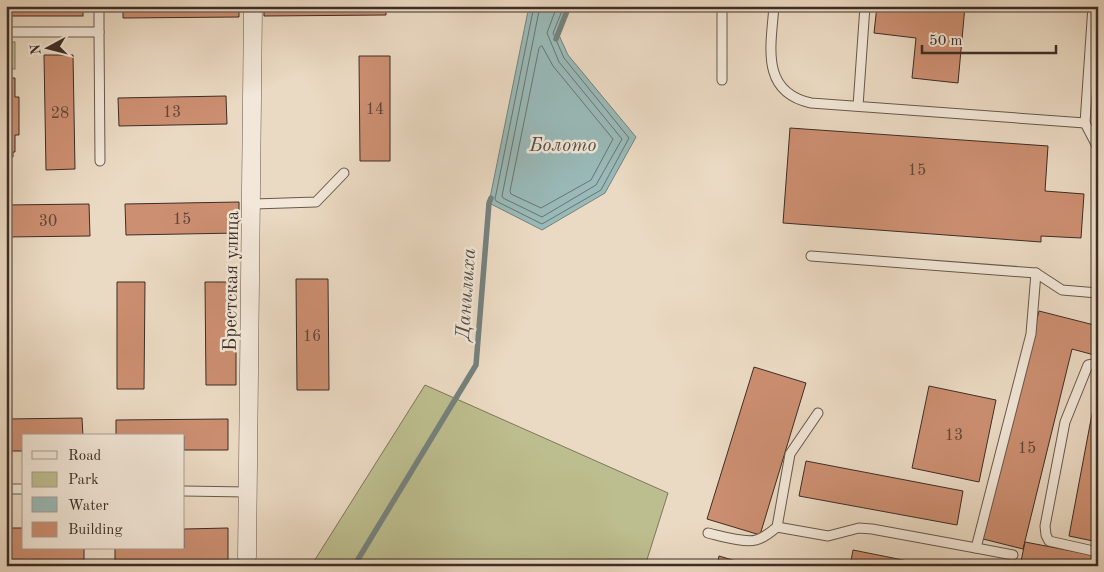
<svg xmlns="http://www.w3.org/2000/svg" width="1104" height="572" font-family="'Old Standard TT',serif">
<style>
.green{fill:#bdbe8f;stroke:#7d765a}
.water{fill:#99bab9;stroke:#74827e}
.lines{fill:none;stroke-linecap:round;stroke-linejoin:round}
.shore{stroke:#6b7470;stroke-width:1}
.stream{stroke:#74827e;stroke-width:5.5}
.building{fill:#cc8f71;stroke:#3d2d26}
.lane-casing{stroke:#68584d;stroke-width:11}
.street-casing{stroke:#68584d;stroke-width:19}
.lane{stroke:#f2e7d8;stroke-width:9}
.street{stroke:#f2e7d8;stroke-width:18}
.labels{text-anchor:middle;stroke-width:5;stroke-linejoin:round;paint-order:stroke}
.number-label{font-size:16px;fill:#614639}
.street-label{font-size:19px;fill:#3d2d26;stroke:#f2e7d8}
.water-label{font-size:20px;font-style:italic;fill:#54504b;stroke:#f2e7d8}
</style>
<rect width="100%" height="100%" fill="#ebdac3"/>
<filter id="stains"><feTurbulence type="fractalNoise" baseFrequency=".004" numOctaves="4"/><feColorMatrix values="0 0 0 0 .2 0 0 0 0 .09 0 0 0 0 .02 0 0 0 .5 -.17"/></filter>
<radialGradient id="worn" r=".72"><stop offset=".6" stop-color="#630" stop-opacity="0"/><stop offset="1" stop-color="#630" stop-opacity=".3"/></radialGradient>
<!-- green -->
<g class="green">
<rect x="6" y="42" width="9" height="27"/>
<path d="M425,385L668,493L645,566H311Z"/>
</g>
<!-- water -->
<path class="water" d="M529,6H569L558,33L568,55L636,137L605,193L542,230L489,203Z"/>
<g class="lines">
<!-- shore -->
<g class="shore">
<path d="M534,6L495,199L496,201L542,224L601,190L629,138L564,58L553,33L564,6"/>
<path d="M540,6L502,196L503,198L542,217L596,185L622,139L559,62L547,33L557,6"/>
<path d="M542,46L553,66L613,139L591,180L541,208L511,194L510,191L539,48Z"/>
</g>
<!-- stream -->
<g class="stream">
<path d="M556,39L569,6"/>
<path d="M354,566L476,365L489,203L491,198"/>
</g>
</g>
<!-- building -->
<g class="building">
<rect x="6" y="6" width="77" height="10"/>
<path d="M123,6H239V17L123,18Z"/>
<path d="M264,6H386V15L264,16Z"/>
<path d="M877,6H965L958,83L912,78L916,38L874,33Z"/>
<path d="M44,55H73L75,169L46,170Z"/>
<path d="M359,56H390V161H360Z"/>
<path d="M6,72H8V78H15V97H19V135H15V152H13V157H6Z"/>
<path d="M226,96L227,124L119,126L118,98Z"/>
<path d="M790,128L1048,146L1045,191L1084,194L1081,238L1041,236V242L783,223Z"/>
<path d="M239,202V233L126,235L125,204Z"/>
<path d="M89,204L90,236L6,237V205Z"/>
<path d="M296,279H328L329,390H297Z"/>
<path d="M117,282H145L144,389H117Z"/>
<path d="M205,282H236V385H206Z"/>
<path d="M1039,311L1098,326V356L1072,349L1023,549L983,539Z"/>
<path d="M754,367L806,383L760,535L707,519Z"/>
<path d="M1098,382V542L1069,536Z"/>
<path d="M929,386L996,400L979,482L912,468Z"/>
<path d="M82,418L83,436H24V451H6V419Z"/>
<path d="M228,419V450H184V436H116V420Z"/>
<path d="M806,461L963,491L957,525L799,496Z"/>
<path d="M6,528H24V548H84V561H6Z"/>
<path d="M228,528V560H115V548H184V529Z"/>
<path d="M1025,542L1098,556V566H1020Z"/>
<path d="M853,550L933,566H850Z"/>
<path d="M719,556L753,566H717Z"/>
</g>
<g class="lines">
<defs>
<g id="lane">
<path d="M774,6C771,46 760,92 811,103L1085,123L1093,6"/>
<path d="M6,32H99L100,161"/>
<path d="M99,32V6"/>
<path d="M722,80V6"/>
<path d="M858,106L865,6"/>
<path d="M1085,123L1098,148"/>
<path d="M252,204L316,202L344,173"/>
<path d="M811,256L1036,273L1062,290L1098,293"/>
<path d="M1098,363L1088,365L1065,422L1045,526L1046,535L1049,541L1098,552"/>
<path d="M6,489H24"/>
<path d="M184,491L247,492"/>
<path d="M777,527L790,454L818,413"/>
<path d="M708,533C721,536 744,543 756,540C764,538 771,532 777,527L828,536L859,528L872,529L976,548L1031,334L1036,273"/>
<path d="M976,548L1013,555"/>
</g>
<path id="street" d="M247,557L253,6"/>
</defs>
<!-- lane casing -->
<use href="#lane" class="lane-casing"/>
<!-- street casing -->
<use href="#street" class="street-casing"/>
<!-- lane -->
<use href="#lane" class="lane"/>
<!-- street -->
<use href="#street" class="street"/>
</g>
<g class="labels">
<!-- number labels -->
<g class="number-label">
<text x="375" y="114">14</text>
<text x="172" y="117">13</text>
<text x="60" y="118">28</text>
<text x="917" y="175">15</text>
<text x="182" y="224">15</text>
<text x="48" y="226">30</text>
<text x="312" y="341">16</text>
<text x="954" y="440">13</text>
<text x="1027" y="453">15</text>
</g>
<!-- street labels -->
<g class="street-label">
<text transform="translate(230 281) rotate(-89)" y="7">Брестская улица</text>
</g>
<!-- water labels -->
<g class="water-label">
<text x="563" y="151">Болото</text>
<text transform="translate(465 294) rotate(-86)" y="7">Данилиха</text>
</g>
</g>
<!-- margin -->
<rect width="1104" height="572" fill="none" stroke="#ebdac3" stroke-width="25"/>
<rect x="8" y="8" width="1089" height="557" fill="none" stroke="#3d2d26" stroke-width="2.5"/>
<rect x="12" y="12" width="1079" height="547" fill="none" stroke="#3d2d26"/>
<!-- legend -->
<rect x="22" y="434" width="162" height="115" fill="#f2e7d8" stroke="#aa9d91"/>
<rect x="32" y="451" width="25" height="8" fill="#f2e7d8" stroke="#aa9d91"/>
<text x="68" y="460" font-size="15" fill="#3d2d26">Road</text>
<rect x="32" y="472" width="25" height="15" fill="#bdbe8f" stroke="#aa9d91"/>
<text x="68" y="484" font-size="15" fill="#3d2d26">Park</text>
<rect x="32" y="497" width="25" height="15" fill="#99bab9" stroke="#aa9d91"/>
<text x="68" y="510" font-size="15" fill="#3d2d26">Water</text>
<rect x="32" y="522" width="25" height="15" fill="#cc8f71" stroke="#aa9d91"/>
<text x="68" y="534" font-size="15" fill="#3d2d26">Building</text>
<!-- north arrow -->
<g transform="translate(48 48) rotate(263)" stroke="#f2e7d8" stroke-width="4" paint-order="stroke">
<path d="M0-4L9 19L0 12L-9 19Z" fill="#3d2d26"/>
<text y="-8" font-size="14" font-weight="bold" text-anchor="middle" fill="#3d2d26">N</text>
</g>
<!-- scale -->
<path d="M922 45v8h134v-8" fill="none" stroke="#3d2d26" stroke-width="2.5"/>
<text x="929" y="45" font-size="15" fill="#3d2d26" stroke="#f2e7d8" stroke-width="4" paint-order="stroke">50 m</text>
<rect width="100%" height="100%" filter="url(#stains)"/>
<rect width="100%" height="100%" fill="url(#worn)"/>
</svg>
